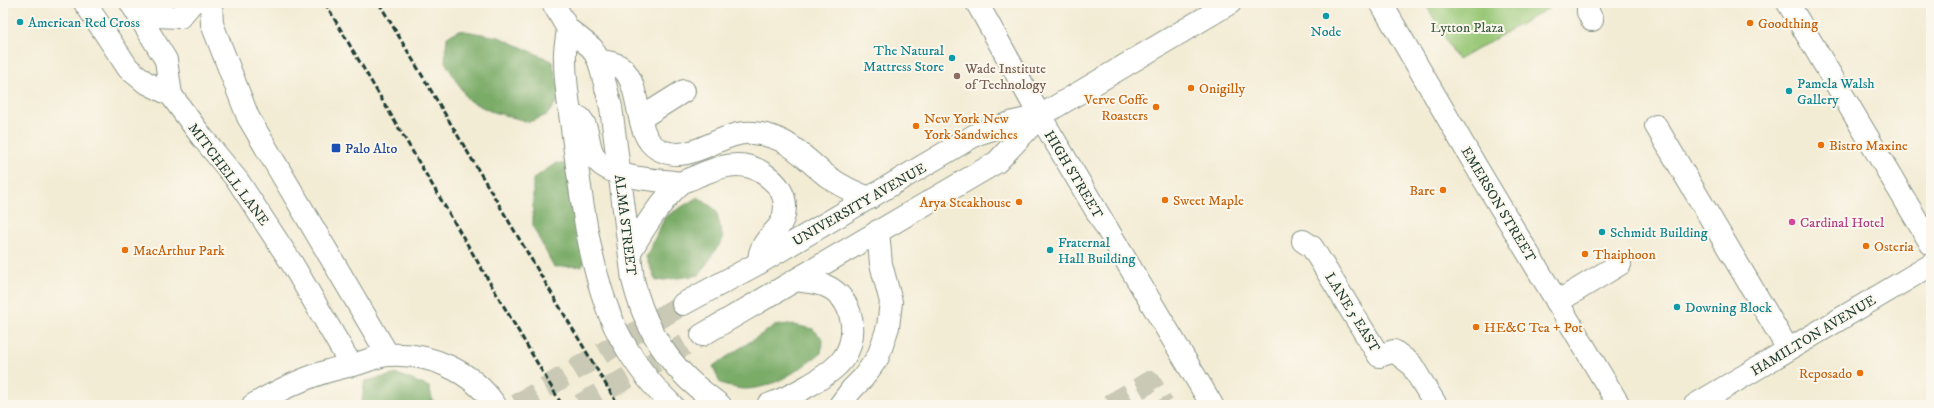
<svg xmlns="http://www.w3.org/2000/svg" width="1934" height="408" font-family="'IM FELL DW Pica',serif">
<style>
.green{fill:#98c776;stroke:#5c8255}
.forest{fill:#7aac67;stroke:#4c744e}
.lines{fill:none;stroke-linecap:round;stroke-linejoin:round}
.minor-tunnel{stroke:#c9c9b5;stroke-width:22;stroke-dasharray:22 11;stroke-linecap:butt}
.major-tunnel{stroke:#c9c9b5;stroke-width:22;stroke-dasharray:22 11;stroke-linecap:butt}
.minor-casing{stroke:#899484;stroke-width:24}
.major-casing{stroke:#899484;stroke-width:24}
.minor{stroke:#fff;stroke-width:22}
.major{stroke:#fff;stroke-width:22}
.rail{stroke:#1f3d34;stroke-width:3;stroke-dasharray:6 3;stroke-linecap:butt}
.culture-dot{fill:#0f9aa8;stroke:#fbf7ec;stroke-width:1.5}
.food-dot{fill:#e8710a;stroke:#fbf7ec;stroke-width:1.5}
.education-dot{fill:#8d6e63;stroke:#fbf7ec;stroke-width:1.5}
.transit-dot{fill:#1a4fb4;stroke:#fbf7ec;stroke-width:1.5}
.hotel-dot{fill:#d1479c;stroke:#fbf7ec;stroke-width:1.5}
.labels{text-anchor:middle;stroke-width:4;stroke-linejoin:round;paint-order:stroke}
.culture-label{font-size:14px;fill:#0d838f;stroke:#fbf7ec;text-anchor:start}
.food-label{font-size:14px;fill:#c56008;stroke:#fbf7ec;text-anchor:start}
.park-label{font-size:14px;fill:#3d6044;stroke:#fbf7ec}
.education-label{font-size:14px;fill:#785e54;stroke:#fbf7ec;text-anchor:start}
.transit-label{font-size:14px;fill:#164399;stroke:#fbf7ec;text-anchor:start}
.street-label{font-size:14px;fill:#1f3d34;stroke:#fbf7ec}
.hotel-label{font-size:14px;fill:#b23c85;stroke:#fbf7ec;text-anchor:start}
</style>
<rect width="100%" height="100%" fill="#fbf7ec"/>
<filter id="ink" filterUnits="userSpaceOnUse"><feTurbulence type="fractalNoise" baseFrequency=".025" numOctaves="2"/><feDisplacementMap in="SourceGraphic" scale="8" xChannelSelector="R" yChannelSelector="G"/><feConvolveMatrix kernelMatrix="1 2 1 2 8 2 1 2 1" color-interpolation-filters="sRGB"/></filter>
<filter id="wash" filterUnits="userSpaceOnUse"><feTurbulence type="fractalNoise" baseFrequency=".012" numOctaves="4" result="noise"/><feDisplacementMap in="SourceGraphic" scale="16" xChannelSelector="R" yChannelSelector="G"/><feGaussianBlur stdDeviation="0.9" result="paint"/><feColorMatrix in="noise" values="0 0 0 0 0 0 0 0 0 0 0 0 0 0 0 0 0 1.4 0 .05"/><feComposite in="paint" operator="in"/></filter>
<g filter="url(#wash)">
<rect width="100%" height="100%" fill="#f3ecd5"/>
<!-- green -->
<path class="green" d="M1425,3H1546L1549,8L1458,60Z"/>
<!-- forest -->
<g class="forest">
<path d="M459,30L499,37L552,61L561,96L547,115L529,122L490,111L468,100L445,62L447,37Z"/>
<path d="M556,163L571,165L597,242L582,266L554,267L533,227V179Z"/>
<path d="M698,197L716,210L723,239L699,275L656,281L646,257L665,217Z"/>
<path d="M789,324L813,329L823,339L821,353C798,370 774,389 744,389C736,389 727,385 720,383L713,366L774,326Z"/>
<path d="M397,374L429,387L434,405H361L365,381Z"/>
</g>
</g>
<g filter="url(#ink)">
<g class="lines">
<!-- minor-tunnel -->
<path class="minor-tunnel" d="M1110,405L1150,382L1163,405"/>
<!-- major-tunnel -->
<g class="major-tunnel">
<path d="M517,405L683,304"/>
<path d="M580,405L702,335"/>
</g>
<defs>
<g id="minor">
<path d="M85,3L128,68L145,82L171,95L202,137L238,181L293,265L351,365"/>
<path d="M131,3L166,60L171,95"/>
<path d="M133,3L156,16L180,17L192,3"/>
<path d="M211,3L212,24L248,117L388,355"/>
<path d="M977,3L1040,116L1212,405"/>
<path d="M1381,3L1474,163L1619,405"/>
<path d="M1588,3V12L1592,20"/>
<path d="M1788,3L1931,244"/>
<path d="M1040,116L1230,3"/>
<path d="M641,118L684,91"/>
<path d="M1656,126L1788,349"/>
<path d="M1303,241L1312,247L1379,356L1394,351L1411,364L1436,405"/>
<path d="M1557,302L1620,264"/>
<path d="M1695,405L1931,265"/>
</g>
<g id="major">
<path d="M553,3L568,29L592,48L599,61L611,107L633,280C642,317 659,351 687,378C697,388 709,396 720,405"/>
<path d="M568,29C567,39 564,50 565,60C565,87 571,116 574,144C582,203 590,272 615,327C629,355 649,383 672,405"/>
<path d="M599,61C608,62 618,63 624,70C642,90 634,136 658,149C691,167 720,130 753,133C789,136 802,157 827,176C841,186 854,193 870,198"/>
<path d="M580,118C589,127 587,140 592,152C602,180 656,179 681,183"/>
<path d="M630,252C644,228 659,203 680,184C685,180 692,179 697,176C718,167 741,158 763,173C775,181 785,191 785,207C784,230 770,231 762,248C760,252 759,258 759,263"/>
<path d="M683,304L759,263L977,134L1014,122L1040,116"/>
<path d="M702,335L997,162L1040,116"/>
<path d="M253,405C277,391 301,379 328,371C337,368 348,366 357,364C367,361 379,355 390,355C430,353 472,371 495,405"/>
<path d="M768,405C788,398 829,377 842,360C860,338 854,298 826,286C817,282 806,282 796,280"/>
<path d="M840,405L852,389L863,378L878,357L888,327L891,302L881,264L878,231"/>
</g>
</defs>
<!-- minor casing -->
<use href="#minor" class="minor-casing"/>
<!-- major casing -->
<use href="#major" class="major-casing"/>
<!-- minor -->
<use href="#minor" class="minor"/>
<!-- major -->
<use href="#major" class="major"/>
<!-- rail -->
<g class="rail">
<path d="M325,3L562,405"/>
<path d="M379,3L618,405"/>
</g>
</g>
</g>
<!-- markers -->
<g class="culture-dot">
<circle cx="1326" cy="16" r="4"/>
<circle cx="20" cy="22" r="4"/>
<circle cx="952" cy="58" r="4"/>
<circle cx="1789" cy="91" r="4"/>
<circle cx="1602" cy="232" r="4"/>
<circle cx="1050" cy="250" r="4"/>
<circle cx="1677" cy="307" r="4"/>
</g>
<g class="food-dot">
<circle cx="1750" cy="23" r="4"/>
<circle cx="1191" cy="88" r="4"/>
<circle cx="1156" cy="107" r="4"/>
<circle cx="916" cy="126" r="4"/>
<circle cx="1821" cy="145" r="4"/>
<circle cx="1443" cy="190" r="4"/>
<circle cx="1165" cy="200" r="4"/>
<circle cx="1019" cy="202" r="4"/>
<circle cx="1866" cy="246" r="4"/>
<circle cx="125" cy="250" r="4"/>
<circle cx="1585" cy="254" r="4"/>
<circle cx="1476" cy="327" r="4"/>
<circle cx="1860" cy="373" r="4"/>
</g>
<circle class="education-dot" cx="957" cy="76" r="4"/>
<rect class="transit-dot" x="331" y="143" width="10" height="10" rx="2"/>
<circle class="hotel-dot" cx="1792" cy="222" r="4"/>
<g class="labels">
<!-- culture labels -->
<g class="culture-label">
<text x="28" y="27">American Red Cross</text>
<text x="1326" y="36" text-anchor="middle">Node</text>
<text x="944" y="55" text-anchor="end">The Natural<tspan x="944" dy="16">Mattress Store</tspan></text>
<text x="1797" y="88">Pamela Walsh<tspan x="1797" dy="16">Gallery</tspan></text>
<text x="1610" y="237">Schmidt Building</text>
<text x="1058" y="247">Fraternal<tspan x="1058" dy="16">Hall Building</tspan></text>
<text x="1685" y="312">Downing Block</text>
</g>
<!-- food labels -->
<g class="food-label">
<text x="1758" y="28">Goodthing</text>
<text x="1199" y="93">Onigilly</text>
<text x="1148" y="104" text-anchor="end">Verve Coffe<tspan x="1148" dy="16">Roasters</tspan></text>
<text x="924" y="123">New York New<tspan x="924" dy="16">York Sandwiches</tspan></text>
<text x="1829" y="150">Bistro Maxine</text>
<text x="1435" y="195" text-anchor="end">Bare</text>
<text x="1173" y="205">Sweet Maple</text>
<text x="1011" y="207" text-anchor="end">Arya Steakhouse</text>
<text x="1874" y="251">Osteria</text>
<text x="133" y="255">MacArthur Park</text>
<text x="1593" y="259">Thaiphoon</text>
<text x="1484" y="332">HE&amp;C Tea + Pot</text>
<text x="1852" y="378" text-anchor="end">Reposado</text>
</g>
<!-- park labels -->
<g class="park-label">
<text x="1467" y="32">Lytton Plaza</text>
</g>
<!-- education labels -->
<g class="education-label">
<text x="965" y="73">Wade Institute<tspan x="965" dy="16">of Technology</tspan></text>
</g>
<!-- transit labels -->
<g class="transit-label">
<text x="345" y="153">Palo Alto</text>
</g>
<!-- street labels -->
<g class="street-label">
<text transform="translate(229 174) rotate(53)" y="5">MITCHELL LANE</text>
<text transform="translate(1074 174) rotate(59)" y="5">HIGH STREET</text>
<text transform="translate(859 204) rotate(-30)" y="5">UNIVERSITY AVENUE</text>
<text transform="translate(1499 204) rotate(59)" y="5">EMERSON STREET</text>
<text transform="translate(626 225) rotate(83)" y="5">ALMA STREET</text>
<text transform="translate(1353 312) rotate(58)" y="5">LANE 5 EAST</text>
<text transform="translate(1813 335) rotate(-31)" y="5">HAMILTON AVENUE</text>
</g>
<!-- hotel labels -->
<g class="hotel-label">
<text x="1800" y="227">Cardinal Hotel</text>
</g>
</g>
<!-- margin -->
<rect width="1934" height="408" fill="none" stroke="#fbf7ec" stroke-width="16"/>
</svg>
